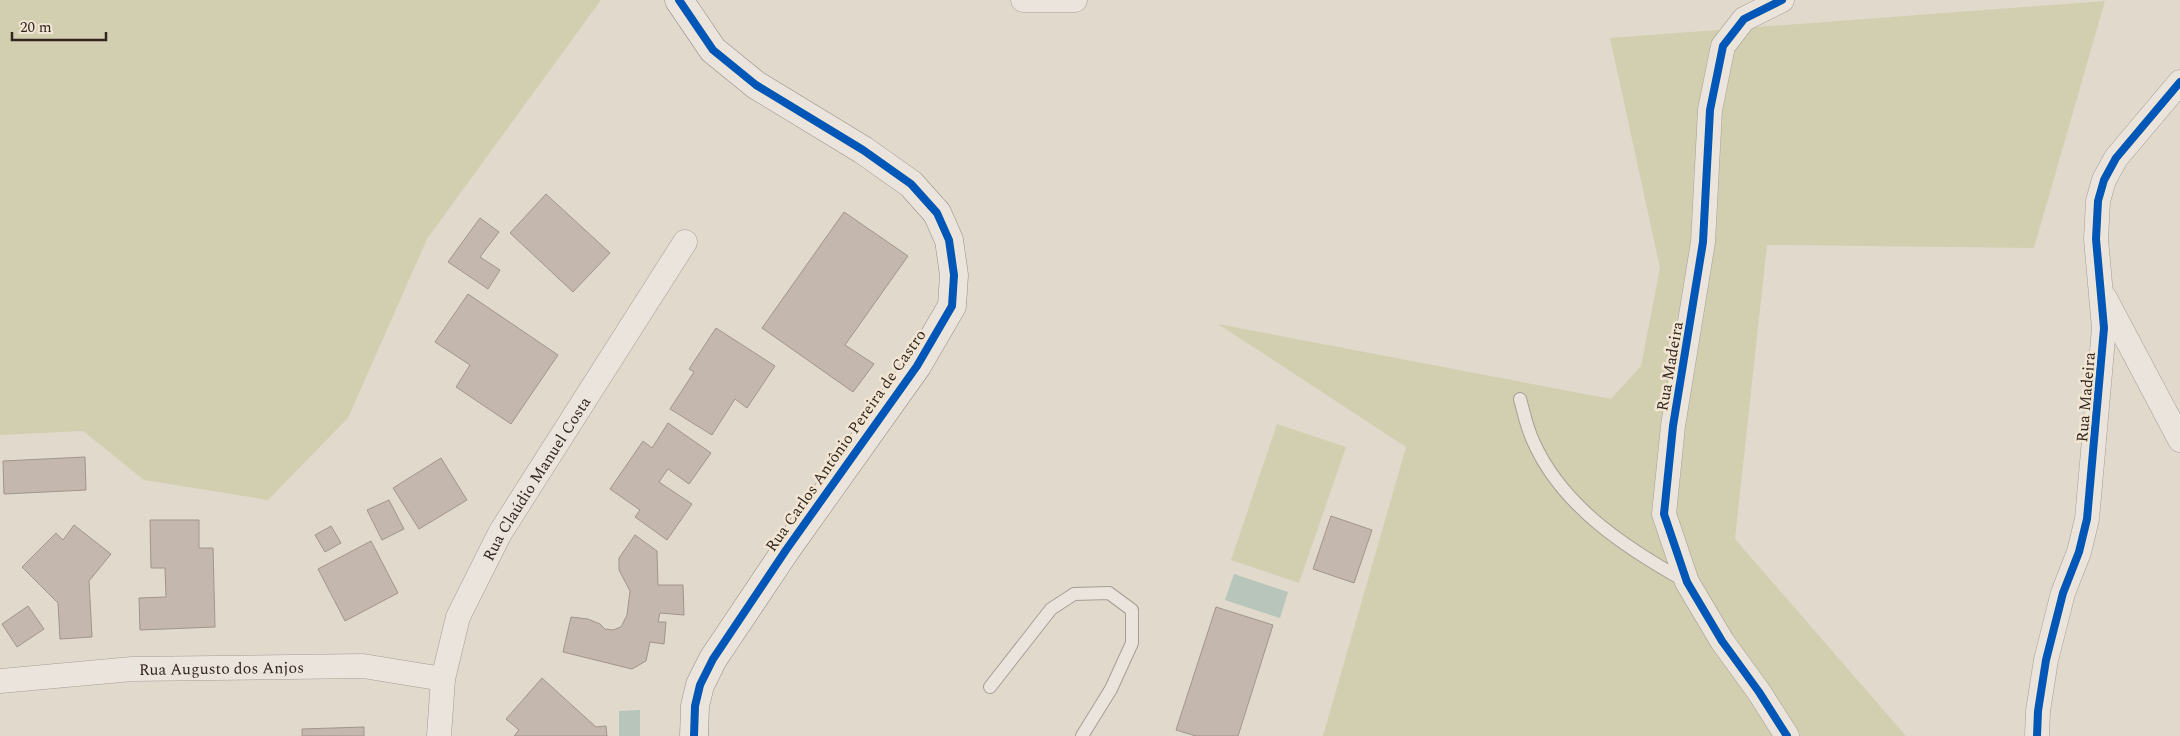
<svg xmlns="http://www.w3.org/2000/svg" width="2180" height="736" font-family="Spectral,serif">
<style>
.green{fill:#d2cfb0}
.water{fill:#b7c5ba}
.building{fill:#c4b7ae;stroke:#a1958c}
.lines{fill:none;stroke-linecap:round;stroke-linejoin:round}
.lane-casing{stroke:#a69e95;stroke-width:14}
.street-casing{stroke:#a69e95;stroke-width:25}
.secondary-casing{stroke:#968e85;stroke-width:29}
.lane{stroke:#eae4dd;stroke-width:12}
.street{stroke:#eae4dd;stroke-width:24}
.secondary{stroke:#eae4dd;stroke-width:28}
.cycleway-casing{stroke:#f1e5d3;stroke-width:11}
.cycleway{stroke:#0057b8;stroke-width:8}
.labels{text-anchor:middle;stroke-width:5;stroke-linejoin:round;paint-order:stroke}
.street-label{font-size:16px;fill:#33261f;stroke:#f1e5d3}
</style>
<rect width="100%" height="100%" fill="#e1d9cc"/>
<!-- green -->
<g class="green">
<path d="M0,0H601L427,239L348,418L268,500L144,480L83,431L0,435Z"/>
<path d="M2105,1L2034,248L1767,245L1735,539L1906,736H1323L1406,447L1218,324L1611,399L1641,366L1660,268L1610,38Z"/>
<path d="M1277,424L1346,447L1299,583L1231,560Z"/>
</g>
<!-- water -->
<g class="water">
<path d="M1234,574L1288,592L1280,618L1225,600Z"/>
<path d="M640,710V736H619V711Z"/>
</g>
<!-- building -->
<g class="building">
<path d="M546,194L610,253L573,292L510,233Z"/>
<path d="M844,212L908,256L845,345L874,364L853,392L762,328Z"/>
<path d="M480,218L499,232L480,257L500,270L488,289L448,262Z"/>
<path d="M468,294L558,355L511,424L456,387L470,365L435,342Z"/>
<path d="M716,328L775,366L747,408L735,399L712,435L670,409L694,372L689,369Z"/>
<path d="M668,423L711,453L689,484L668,469L659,482L692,504L667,540L635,517L640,510L610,489L643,441L652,448Z"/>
<path d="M85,457L86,490L4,494L3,461Z"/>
<path d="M441,458L467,500L419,529L393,488Z"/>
<path d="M389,500L404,529L382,540L367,510Z"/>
<path d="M1331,516L1372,530L1354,583L1313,569Z"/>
<path d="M150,520H199V548H213L215,627L140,630L139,598L166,597L165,568H151Z"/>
<path d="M74,525L111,554L89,581L92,637L60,639L58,603L22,567L56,533L63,540Z"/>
<path d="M331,526L341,543L325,552L315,535Z"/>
<path d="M635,535L657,551L658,585H683L684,615L660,613L658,622H666L664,644L650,642L646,661L632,669L563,652L571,617L588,619L600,624L605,629L613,630L621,627L627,615L630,591L619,570V558Z"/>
<path d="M371,541L398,593L345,621L318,569Z"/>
<path d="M28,606L44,629L17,647L2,624Z"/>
<path d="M1216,607L1273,625L1238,736H1196L1176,730Z"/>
<path d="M542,678L596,727L606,726L607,736H514L519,730L506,719Z"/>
<path d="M364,727V736H302V729Z"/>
</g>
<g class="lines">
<defs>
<g id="lane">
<path d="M1520,399C1524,413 1527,429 1534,443C1563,507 1626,548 1685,581"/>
<path d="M990,687L1051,609L1074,594L1109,593L1132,610V643L1111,689L1082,736"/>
</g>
<g id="street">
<path d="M1023,0H1075"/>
<path d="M1782,0L1744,19L1723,46L1710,110L1703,242L1673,426L1664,514L1687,582L1722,641L1759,692L1787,736"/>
<path d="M2105,298L2180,440"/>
<path id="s1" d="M0,681L132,669L363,666L443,679"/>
<path id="s2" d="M439,736L443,679L458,617L500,533L685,242"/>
<path d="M2037,736L2038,711L2046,660L2063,593L2079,552L2087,519L2104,328L2096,239L2098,201L2104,180L2116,158L2180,82"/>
</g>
<path id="secondary" d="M679,0L713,50L756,85L863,150L911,184L937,213L949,240L954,275L952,306L917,366L786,550L713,659L700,685L695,706L694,736"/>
</defs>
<!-- lane casing -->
<use href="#lane" class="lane-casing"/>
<!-- street casing -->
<use href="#street" class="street-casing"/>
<!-- secondary casing -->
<use href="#secondary" class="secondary-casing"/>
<!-- lane -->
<use href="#lane" class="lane"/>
<!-- street -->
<use href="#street" class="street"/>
<!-- secondary -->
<use href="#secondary" class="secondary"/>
<defs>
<g id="cycleway">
<path d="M679,0L713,50L756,85L863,150L911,184L937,213L949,240L954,275L952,306L917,366L786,550L713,659L700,685L695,706L694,736"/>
<path d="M1782,0L1744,19L1723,46L1710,110L1703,242L1673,426L1664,514L1687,582L1722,641L1759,692L1787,736"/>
<path d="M2037,736L2038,711L2046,660L2063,593L2079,552L2087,519L2104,328L2096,239L2098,201L2104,180L2116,158L2180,82"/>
</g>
</defs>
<!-- cycleway casing -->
<use href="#cycleway" class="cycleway-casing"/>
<!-- cycleway -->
<use href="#cycleway" class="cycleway"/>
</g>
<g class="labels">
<!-- street labels -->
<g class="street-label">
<text transform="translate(1669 366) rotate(-80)" y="6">Rua Madeira</text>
<text transform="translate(2085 397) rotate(-85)" y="6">Rua Madeira</text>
<text transform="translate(845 440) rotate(-55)" y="6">Rua Carlos Antônio Pereira de Castro</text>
<text dy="6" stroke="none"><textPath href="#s2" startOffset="280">Rua Claúdio Manuel Costa</textPath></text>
<text dy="6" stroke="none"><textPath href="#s1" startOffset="222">Rua Augusto dos Anjos</textPath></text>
</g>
</g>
<!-- scale -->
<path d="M12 32v8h94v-8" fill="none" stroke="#33261f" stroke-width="2.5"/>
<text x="20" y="32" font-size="15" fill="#33261f" stroke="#f1e5d3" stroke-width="4" paint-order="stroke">20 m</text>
</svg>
